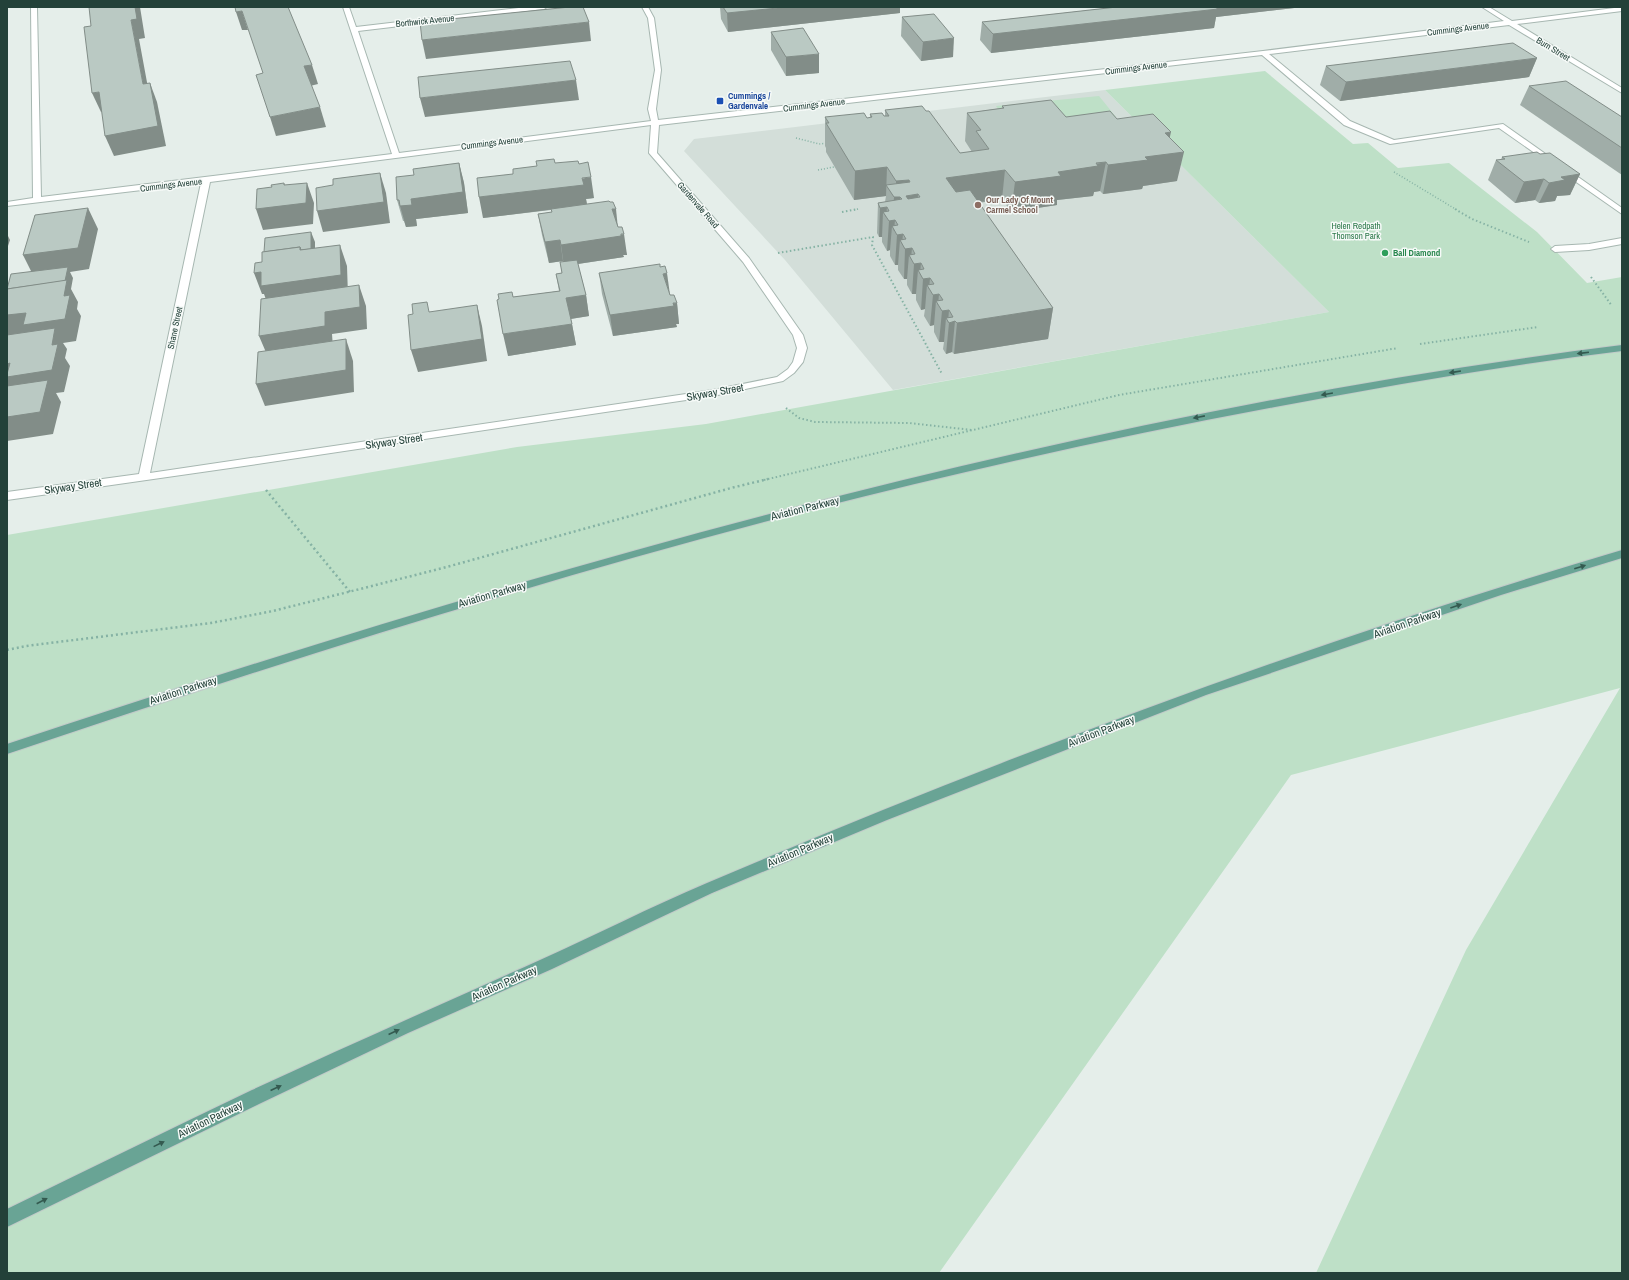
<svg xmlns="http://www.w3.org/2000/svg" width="1629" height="1280" font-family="'Archivo Narrow',sans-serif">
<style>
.built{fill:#d3ded9}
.green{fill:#bee0c7}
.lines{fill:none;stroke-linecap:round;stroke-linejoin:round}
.minor-casing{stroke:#a7b7b1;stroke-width:2}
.major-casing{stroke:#c1cac8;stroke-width:2}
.path-far2{stroke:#85b2a4;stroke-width:1.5;stroke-dasharray:1 2;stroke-linecap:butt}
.path-far1{stroke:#85b2a4;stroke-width:2;stroke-dasharray:1.5 2.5;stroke-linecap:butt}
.path{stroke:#85b2a4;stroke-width:2.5;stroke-dasharray:2 3;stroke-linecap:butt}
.minor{fill:#fff;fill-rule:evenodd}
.major{fill:#69a495;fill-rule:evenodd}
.wall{fill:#a0ada8}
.shaded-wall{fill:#828d88}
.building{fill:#bac9c3;stroke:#828d88;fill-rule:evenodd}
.oneway{fill:#345a50}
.transit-dot{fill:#1a4fb4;stroke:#f6faf8;stroke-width:1.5}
.education-dot{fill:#8d6e63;stroke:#f6faf8;stroke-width:1.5}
.leisure-dot{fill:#2e9e5b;stroke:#f6faf8;stroke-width:1.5}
.labels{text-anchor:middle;stroke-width:3;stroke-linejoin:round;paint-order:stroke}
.far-street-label{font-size:9px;fill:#234139;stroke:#f6faf8}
.far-transit-label{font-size:9px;font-weight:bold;fill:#164399;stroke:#f6faf8;text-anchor:start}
.far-education-label{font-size:9px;font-weight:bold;fill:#785e54;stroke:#f6faf8;text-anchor:start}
.far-park-label{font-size:9px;fill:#2c794a;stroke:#f6faf8}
.far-leisure-label{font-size:9px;font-weight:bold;fill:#27864d;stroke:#f6faf8;text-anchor:start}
.street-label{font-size:11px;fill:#234139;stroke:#f6faf8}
</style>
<rect width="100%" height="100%" fill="#e5eeea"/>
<!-- built -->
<path class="built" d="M1105,90L1329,312L893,390L785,260L684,151L694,139Z"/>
<!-- green -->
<g class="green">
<path d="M1265,71L1353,144L1368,143L1398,168L1449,163L1537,232L1587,283L1622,277V1273H1316L1466,950L1620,688L1291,775L939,1273H7V535L517,447L706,424L1329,312L1105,90Z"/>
<path d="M1099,96L1116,117L1011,127L996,106Z"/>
</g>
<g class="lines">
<defs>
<g id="minor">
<path d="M31,7L37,8L41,197L392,154L343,7H349L356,27L527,7H547L544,9L358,31L399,153L651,121L648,109L655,70L648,18L642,7H648L654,18L661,70L656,109L658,120L1263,51L1504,21L1482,7H1489L1512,21L1622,7V11L1517,24L1622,88V93L1509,25L1269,54L1350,121L1394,140L1503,124L1622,208V214L1499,128L1390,144L1344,125L1262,55L659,125L657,153L749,258L803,335L807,348L803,362L794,373L783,381L713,396L244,466L7,500V492L139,474L201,183L7,206V202L33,198ZM651,125L649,153L743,262L793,335L797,348L793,362L788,369L777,377L713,390L150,473L210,182Z"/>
<path d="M1622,238V244L1589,250L1555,252L1551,249L1555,246L1589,244Z"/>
</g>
<g id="major">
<path d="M1622,345V351C1506,365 1390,385 1275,407C1014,456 756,519 502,596C336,645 171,699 7,754V744C534,569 1070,414 1622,345Z"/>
<path d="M1622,550V558L1501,595L1206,695L887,820L712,893L552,969L408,1033L259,1104L7,1227V1209C89,1169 170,1129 252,1090C347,1046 444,1003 540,960C596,935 650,907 707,883C1006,756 1311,642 1622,550Z"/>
</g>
</defs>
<!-- minor casing -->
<use href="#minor" class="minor-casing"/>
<!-- major casing -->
<use href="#major" class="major-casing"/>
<!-- path-far2 -->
<g class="path-far2">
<path d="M796,138L819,144L829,143"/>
<path d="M818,170L834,167"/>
<path d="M1394,172L1457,210"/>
<path d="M854,210L858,209"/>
</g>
<!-- path-far1 -->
<g class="path-far1">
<path d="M1455,209L1472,219L1529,242"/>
<path d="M842,212L858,209"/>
<path d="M778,253L873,237L872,245L942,374"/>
<path d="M1591,277L1612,306"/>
<path d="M1420,344L1538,327"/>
<path d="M786,408L799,418L815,422L909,423L972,430"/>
<path d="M764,480L1119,395L1398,348"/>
</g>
<!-- path -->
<g class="path">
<path d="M266,490L350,592"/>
<path d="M7,650L26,646L211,623L273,611L443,568L731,488L768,479"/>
</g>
<!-- minor -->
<use href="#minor" class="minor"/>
<!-- major -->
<use href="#major" class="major"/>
</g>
<!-- wall -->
<g class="wall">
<path d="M720,7H900V13L728,32L721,19Z"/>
<path d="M1117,7H1303L1216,17L1214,28L991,53L980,40L982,22Z"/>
<path d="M902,17L953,57L921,61L901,36Z"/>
<path d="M771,32L819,73L786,76L771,50Z"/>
<path d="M1537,58L1529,77L1340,101L1320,85L1326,66Z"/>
<path d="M1529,86L1622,117V175L1520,105Z"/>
<path d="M1002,106L1066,117L1117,119L1170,138L1177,181L1143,186L1142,189L1103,194L1100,191L1094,192L1093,196L1057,200V205L1011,212L1002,199L979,203L1053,308L1048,339L954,354L952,352L946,354L943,349L944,342H939L934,332V325L930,326L924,316L925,309L921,310L916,300V294H912L907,285V279H904L898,270V265H895L890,256V250L887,251L882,242V237H879L877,233L878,203L885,202L886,196L854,200L826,152V148L825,146V117L867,118H870V114L885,116V110L960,153L972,152L965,141L967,113L1002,108Z"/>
<path d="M1540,154L1580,174L1570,195L1557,196L1555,201L1539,203L1535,200L1515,203L1488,180L1496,160H1501L1502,157Z"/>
<path d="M459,163L464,183L468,213L416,219L417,226L406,227L404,221H403L397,200L414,175Z"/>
<path d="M555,163L594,198L586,199L587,204L618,227L627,255H623L624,257L578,264L586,295L589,316L571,319L576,345L508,356L514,297L559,291L556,274L562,273L560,262H563V261L549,263L542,235L538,214L552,212L551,210L483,218L513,174Z"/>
<path d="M599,273L669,293L670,295L677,303L679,324H676L677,327L613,336L602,294Z"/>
</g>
<!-- shaded-wall -->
<g class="shaded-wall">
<path d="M135,7H140L145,38L139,39L151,104L143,84L131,20Z"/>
<path d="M788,7H900V13L728,32L727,13Z"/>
<path d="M1205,7H1303L1216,17L1214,28L991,53L993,34Z"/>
<path d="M242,11L248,30H242L236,12Z"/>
<path d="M589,22L591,41L426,59L422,40Z"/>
<path d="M954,38L953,57L921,61L923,42Z"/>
<path d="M819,54V73L786,76V57Z"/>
<path d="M1537,58L1529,77L1340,101L1346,82Z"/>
<path d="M312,65L318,84L310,86L304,66Z"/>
<path d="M576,80L579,100L425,117L420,98Z"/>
<path d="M150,83L157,102L166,146L114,156L105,136Z"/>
<path d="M99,92L108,111L101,112L92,93Z"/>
<path d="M320,107L326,127L276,136L270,117Z"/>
<path d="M1171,132L1166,154L1184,152L1177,181L1143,186L1142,189L1103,194L1108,165L1145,157L1165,133Z"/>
<path d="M1106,162L1100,191L1094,192L1093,196L1057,200V205L1011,212L1015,182L1058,172Z"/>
<path d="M459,163L464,183L468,213L416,219L417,226L406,227L400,206Z"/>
<path d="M887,167L886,196L854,200L855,171Z"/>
<path d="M1005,170L1002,199L943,207L946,178Z"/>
<path d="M380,173L386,193L390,223L323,232L317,211Z"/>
<path d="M1580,174L1570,195L1557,196L1555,201L1539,203L1549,183L1561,177Z"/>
<path d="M591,177L594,198L586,199L587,205L483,218L479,197Z"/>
<path d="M1544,179L1535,200L1515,203L1524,182Z"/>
<path d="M909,180L908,196L918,194L916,224L900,197L899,226L895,220L894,231L892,226L890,250L887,251L889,221L893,220L894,197H896V181Z"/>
<path d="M284,183L291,204L307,183L314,203L313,224L263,230L256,209L284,185Z"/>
<path d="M887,207L886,217L883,212L882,237H879L880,208Z"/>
<path d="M88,208L98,229L89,269L70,272L73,278L71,289L78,302L77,309L81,316L76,341L63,343L67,349L65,358L70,366L64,392L56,393L61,402L53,434L7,441V315L34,277L23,255Z"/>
<path d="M612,209H616L618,229Z"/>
<path d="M311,232L315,242V263L300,250V247Z"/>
<path d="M7,234L10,240L7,249Z"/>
<path d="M624,234L627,255H623L624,257L564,266L561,245Z"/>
<path d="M903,234L902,244L900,240L898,265H895L897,235Z"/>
<path d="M560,240L563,261L549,263L545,242Z"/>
<path d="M340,245L347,266L348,296L269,308L264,294H262L254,273Z"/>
<path d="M912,248L911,259L909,255L907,279H904L905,249Z"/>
<path d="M921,263L920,274L918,270L916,294H912L914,264Z"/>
<path d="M667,273L670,295L663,274Z"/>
<path d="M930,278L929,289L927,285L925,309L921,310L923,279Z"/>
<path d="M359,285L366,306L367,329L332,334L333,348L268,357L259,336L325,312Z"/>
<path d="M939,294L938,305L936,301L934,325L930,326L933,295Z"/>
<path d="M586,295L589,316L570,319L566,298Z"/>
<path d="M677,303L679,324H676L677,327L613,336L610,315Z"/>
<path d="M477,305L482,326L487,361L418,372L411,350Z"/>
<path d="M1053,308L1048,339L954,354L957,323Z"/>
<path d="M949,310L948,322L946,318L944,342H939L942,311Z"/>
<path d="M955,321L952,352L946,354L949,323Z"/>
<path d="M572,324L576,345L508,356L503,334Z"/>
<path d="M346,339L353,361L354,392L265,406L256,384Z"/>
</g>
<!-- building -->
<g class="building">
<path d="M89,7H135L137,19L131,20L143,84L150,83L158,126L105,136L99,92L92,93L84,27L91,26Z"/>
<path d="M235,7H288L312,65L304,66L320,107L270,117L256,75L263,73L242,11L236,12Z"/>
<path d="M570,7H583L589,22L422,40L420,22Z"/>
<path d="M723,7H788L727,13Z"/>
<path d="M1117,7H1215L1218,9L993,34L982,22Z"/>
<path d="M934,14L954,38L923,42L902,17Z"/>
<path d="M803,28L819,54L786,57L771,32Z"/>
<path d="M1513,43L1537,58L1346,82L1326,66Z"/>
<path d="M570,61L576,80L420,98L418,77Z"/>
<path d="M1566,81L1622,117V148L1529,86Z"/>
<path d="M1051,100L1066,117L1110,111L1117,119L1153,114L1171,132L1165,133L1184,152L1145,157L1148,160L1108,165L1106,162L1096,163L1098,166L1058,172L1061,176L1015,182L1005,170L946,178L956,192L970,190L1053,308L957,323L955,321L949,323L946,318L953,317L949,310L942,311L936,301L943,300L939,294L933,295L927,285L934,284L930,278L923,279L918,270L924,269L921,263L914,264L909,255L915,254L912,248L905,249L900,240L906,239L903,234L897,235L892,226L898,225L895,220L889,221L883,212L889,211L887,207L880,208L878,203L902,199L900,197H894L886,185L910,182L909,180L896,181L887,167L855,171L826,123H829L825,117L864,113L867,118L872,117L870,114L882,113L884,116H889L885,110L922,106L926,111H929L960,153L989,149L976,131L981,130L967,113L1004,108L1002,106ZM918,194L920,197L908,199L906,196Z"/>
<path d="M1537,152L1540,154L1550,153L1580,174L1561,177L1565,180L1549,183L1544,179L1524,182L1496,160L1505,159L1502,157Z"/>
<path d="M554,159L555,163L578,161L579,164L588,162L591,177L582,178L584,185L479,197L477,178L513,174V169L537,166L536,161Z"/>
<path d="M459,163L463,192L411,199L412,205L400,206L399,200H397L396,177L414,175L413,169Z"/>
<path d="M380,173L384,202L317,211L316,188L333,185V179Z"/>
<path d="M284,183V185L307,183L306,203L256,209L257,189L272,187L271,185Z"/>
<path d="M609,201L610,202H613L616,209H612L618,227H622L624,234H621V236L561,245L560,240L545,242L538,214L552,212L551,209Z"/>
<path d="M88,208L78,248L23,255L35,215Z"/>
<path d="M311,232V249L301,250L300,247L264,252L265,238Z"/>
<path d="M340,245L341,275L261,286V272L254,273L255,263L262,262V252L300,247V250Z"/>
<path d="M577,260L586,295L566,298L572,324L503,334L497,300L499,299L498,294L512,292L513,297L560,291L556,274L562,273L560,262Z"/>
<path d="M660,264V267L665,266L667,273L663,274L670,295H674L677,303H673L674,306L610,315L599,273Z"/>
<path d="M68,267L65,281L7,289L11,274Z"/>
<path d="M67,280L64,296L70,295L65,319L23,325L26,313L7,315V289Z"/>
<path d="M359,285L360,307L325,312V326L259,336L261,299Z"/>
<path d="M427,302L429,312L477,305L482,339L411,350L408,315L413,314L412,304Z"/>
<path d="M55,328L52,345L58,344L52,370L7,377V374L10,363L7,364V335Z"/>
<path d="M346,339V370L256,384L258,352Z"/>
<path d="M48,380L40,412L7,417V386Z"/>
</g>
<!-- one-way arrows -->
<defs><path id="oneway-solid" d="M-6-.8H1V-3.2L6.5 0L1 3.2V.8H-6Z"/></defs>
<g class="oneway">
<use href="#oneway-solid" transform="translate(1583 353) rotate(173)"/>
<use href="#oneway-solid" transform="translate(1455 372) rotate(171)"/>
<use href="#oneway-solid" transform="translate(1327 394) rotate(170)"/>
<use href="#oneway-solid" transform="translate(1199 417) rotate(169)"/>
<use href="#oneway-solid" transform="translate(1580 567) rotate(-17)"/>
<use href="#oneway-solid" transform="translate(1456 606) rotate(-19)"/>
<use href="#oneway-solid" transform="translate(394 1032) rotate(-25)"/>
<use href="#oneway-solid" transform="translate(276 1088) rotate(-25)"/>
<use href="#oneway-solid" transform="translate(159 1144) rotate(-26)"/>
<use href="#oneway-solid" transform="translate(42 1201) rotate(-27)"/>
</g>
<!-- markers -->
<rect class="transit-dot" x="716" y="97" width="8" height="8" rx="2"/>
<circle class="education-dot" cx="978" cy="205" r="4"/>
<circle class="leisure-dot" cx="1385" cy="253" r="4"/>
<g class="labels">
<!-- far-street labels -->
<g class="far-street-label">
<text transform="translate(425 21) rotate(-6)" y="3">Borthwick Avenue</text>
<text transform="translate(1458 29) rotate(-7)" y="3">Cummings Avenue</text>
<text transform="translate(1553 49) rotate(31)" y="3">Burn Street</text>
<text transform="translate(1136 68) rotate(-7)" y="3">Cummings Avenue</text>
<text transform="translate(814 105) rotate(-7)" y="3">Cummings Avenue</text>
<text transform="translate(492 143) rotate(-7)" y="3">Cummings Avenue</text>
<text transform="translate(171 185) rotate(-7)" y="3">Cummings Avenue</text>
<text transform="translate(698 205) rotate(49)" y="3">Gardenvale Road</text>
<text transform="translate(175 328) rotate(-78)" y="3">Shane Street</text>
</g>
<!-- far-transit labels -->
<g class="far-transit-label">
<text x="728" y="99">Cummings /<tspan x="728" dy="10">Gardenvale</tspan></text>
</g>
<!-- far-education labels -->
<g class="far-education-label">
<text x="986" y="203">Our Lady Of Mount<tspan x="986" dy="10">Carmel School</tspan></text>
</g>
<!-- far-park labels -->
<g class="far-park-label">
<text x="1356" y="229">Helen Redpath<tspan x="1356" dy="10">Thomson Park</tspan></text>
</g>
<!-- far-leisure labels -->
<g class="far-leisure-label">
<text x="1393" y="256">Ball Diamond</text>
</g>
<!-- street labels -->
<g class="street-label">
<text transform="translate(715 392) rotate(-10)" y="4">Skyway Street</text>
<text transform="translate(394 441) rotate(-8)" y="4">Skyway Street</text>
<text transform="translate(73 486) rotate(-8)" y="4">Skyway Street</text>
<text transform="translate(805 508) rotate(-14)" y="4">Aviation Parkway</text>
<text transform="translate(492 594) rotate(-16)" y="4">Aviation Parkway</text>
<text transform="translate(1407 623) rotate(-19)" y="4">Aviation Parkway</text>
<text transform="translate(183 690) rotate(-18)" y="4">Aviation Parkway</text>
<text transform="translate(1101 731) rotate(-21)" y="4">Aviation Parkway</text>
<text transform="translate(800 850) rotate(-23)" y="4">Aviation Parkway</text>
<text transform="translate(504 983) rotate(-24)" y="4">Aviation Parkway</text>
<text transform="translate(210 1119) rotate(-26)" y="4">Aviation Parkway</text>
</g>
</g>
<!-- border -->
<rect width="1629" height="1280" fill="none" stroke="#234139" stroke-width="16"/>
</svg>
